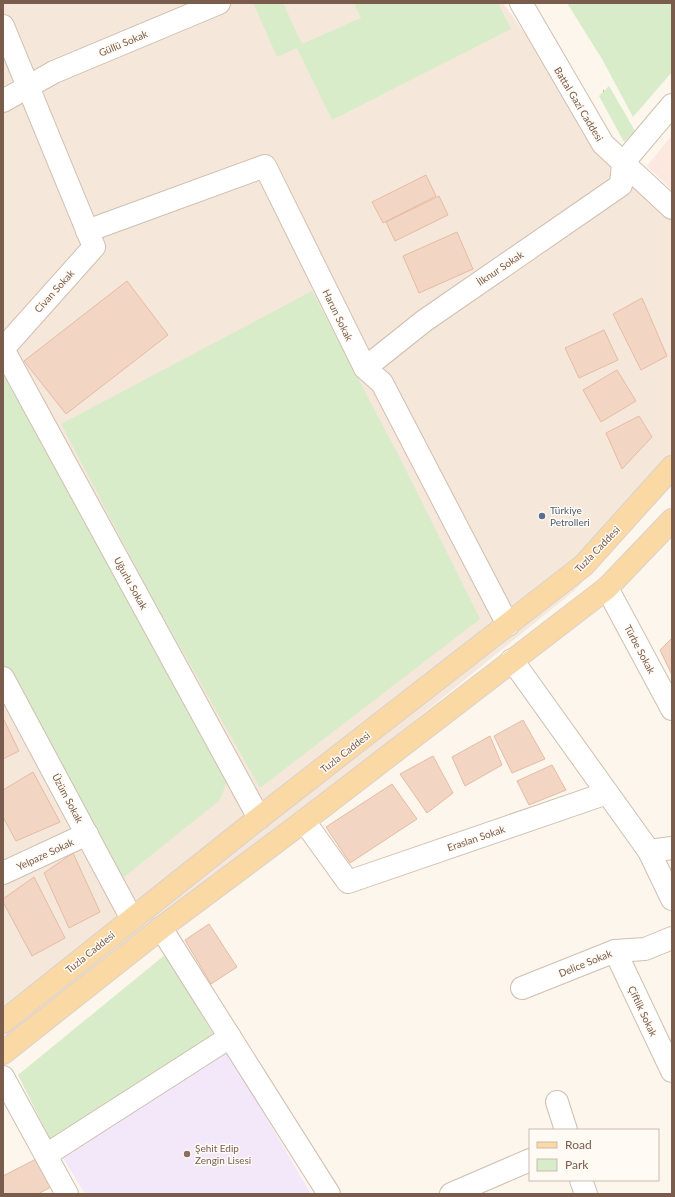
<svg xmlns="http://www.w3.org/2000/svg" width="675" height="1197" font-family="Lato,sans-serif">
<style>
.residential{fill:#f5e8da}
.commercial{fill:#fde8e0}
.education{fill:#f3e8fa}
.green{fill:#d8ecc9}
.building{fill:#f3d5c3;stroke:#e6bba3}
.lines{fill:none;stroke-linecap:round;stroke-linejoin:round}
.minor-casing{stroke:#d1beb0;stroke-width:24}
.major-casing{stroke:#dad1cd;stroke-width:24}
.path{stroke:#d9b8a5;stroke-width:2.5;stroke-dasharray:1 3;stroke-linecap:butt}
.minor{stroke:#fff;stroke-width:22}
.major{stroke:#fbd9a5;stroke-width:22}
.service-dot{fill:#5c6f8a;stroke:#fffaf3;stroke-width:1.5}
.education-dot{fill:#8d6e63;stroke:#fffaf3;stroke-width:1.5}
.labels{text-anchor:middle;stroke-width:3;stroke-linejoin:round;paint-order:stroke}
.street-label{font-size:10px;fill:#7a5c4d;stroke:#fffaf3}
.service-label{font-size:10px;fill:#4e5e75;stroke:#fffaf3;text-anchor:start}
.education-label{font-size:10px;fill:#785e54;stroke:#fffaf3;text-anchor:start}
</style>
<rect width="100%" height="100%" fill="#fdf6ec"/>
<!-- residential -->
<path class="residential" d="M3,3H503L615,159L672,217V486L574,591L225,874L3,1040Z"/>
<!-- commercial -->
<path class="commercial" d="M672,135V190L647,166Z"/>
<!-- education -->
<path class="education" d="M228,1052L311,1194H85L61,1155Z"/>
<!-- green -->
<g class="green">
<path d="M253,3H283L302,44L361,18L354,3H498L511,29L332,120L297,48L277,57Z"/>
<path d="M567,3H672V72L633,117L602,59Z"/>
<path d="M609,86L635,131L624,142L599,96Z"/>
<path d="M312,291L401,460L480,619L260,788L149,592L61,424Z"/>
<path d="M3,363L227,781L220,800L114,885L3,669Z"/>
<path d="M166,954L215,1037L50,1139L18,1075Z"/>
</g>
<!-- building -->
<g class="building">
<path d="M426,175L436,196L383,223L372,202Z"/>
<path d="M439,196L448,215L395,241L386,222Z"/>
<path d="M457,232L473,269L419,293L403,256Z"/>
<path d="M127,281L168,335L66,414L24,361Z"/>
<path d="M642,298L667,356L641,370L613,314Z"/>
<path d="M604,330L618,360L579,378L565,348Z"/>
<path d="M617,370L636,401L601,422L583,390Z"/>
<path d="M639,416L652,437L622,469L606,433Z"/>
<path d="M672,638V675L660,650Z"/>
<path d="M3,718L19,751L3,759Z"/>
<path d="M523,720L545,759L512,773L494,736Z"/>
<path d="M490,736L502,765L465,786L452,757Z"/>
<path d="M433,756L453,793L427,813L400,774Z"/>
<path d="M552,765L566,790L529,805L517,781Z"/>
<path d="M33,772L60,822L16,841L3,817V790Z"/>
<path d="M392,784L417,819L350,863L326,827Z"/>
<path d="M73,853L100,912L69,928L44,873Z"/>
<path d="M34,877L65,938L32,956L3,902V899Z"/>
<path d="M209,924L237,967L211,984L185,940Z"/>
<path d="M36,1159L51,1187L38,1194H3V1176Z"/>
</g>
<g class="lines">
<defs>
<g id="minor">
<path d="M521,3L603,144L672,208"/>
<path d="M3,26L94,247L3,349L259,818"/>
<path d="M3,101L54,72L219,3"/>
<path d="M623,163L672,105"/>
<path d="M87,231L265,166L365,368L382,383L508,625"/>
<path d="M365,368L424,321L621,185L623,163"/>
<path d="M607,588L672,709"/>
<path d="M512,660L649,851L672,899"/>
<path d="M3,678L132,919"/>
<path d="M304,821L348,882L607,793"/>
<path d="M649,851L672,848"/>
<path d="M3,873L87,834"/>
<path d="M161,928L329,1194"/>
<path d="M615,951L672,1071"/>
<path d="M522,988L615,951L645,949L672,938"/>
<path d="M3,1077L67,1194"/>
<path d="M557,1102L566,1130"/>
<path d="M46,1155L230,1037"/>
<path d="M581,1180L586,1194"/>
<path d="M451,1194L530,1160"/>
</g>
<g id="major">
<path d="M3,1022L259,818L584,565L672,467"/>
<path d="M3,1053L161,928L304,821L607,588L672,520"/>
</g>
</defs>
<!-- minor casing -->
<use href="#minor" class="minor-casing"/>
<!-- major casing -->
<use href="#major" class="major-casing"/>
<!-- path -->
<path class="path" d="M603,91H604"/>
<!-- minor -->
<use href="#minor" class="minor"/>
<!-- major -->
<use href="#major" class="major"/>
</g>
<!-- markers -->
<circle class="service-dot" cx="542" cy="516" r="4"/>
<circle class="education-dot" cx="187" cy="1154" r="4"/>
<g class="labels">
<!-- street labels -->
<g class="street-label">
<text transform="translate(123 43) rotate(-23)" y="4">Güllü Sokak</text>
<text transform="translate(579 104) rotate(59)" y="4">Battal Gazi Caddesi</text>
<text transform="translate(500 268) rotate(-34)" y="4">İlknur Sokak</text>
<text transform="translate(54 291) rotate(-48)" y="4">Civan Sokak</text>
<text transform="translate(338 315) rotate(64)" y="4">Harun Sokak</text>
<text transform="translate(597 549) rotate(-46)" y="4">Tuzla Caddesi</text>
<text transform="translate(131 583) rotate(61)" y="4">Uğurlu Sokak</text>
<text transform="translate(640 649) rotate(62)" y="4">Türbe Sokak</text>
<text transform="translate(345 752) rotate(-38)" y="4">Tuzla Caddesi</text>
<text transform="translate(68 798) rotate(62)" y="4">Üzüm Sokak</text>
<text transform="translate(476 838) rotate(-19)" y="4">Eraslan Sokak</text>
<text transform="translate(45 854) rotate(-25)" y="4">Yelpaze Sokak</text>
<text transform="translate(90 952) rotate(-39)" y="4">Tuzla Caddesi</text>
<text transform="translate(585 963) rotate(-22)" y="4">Delice Sokak</text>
<text transform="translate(643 1011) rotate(65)" y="4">Çiftlik Sokak</text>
</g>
<!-- service labels -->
<g class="service-label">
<text x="550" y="514">Türkiye<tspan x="550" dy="12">Petrolleri</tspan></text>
</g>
<!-- education labels -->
<g class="education-label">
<text x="195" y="1152">Şehit Edip<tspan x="195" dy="12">Zengin Lisesi</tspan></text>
</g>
</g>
<!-- border -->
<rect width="675" height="1197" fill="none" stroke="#7a5c4d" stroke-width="8"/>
<!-- legend -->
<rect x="529" y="1129" width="130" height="52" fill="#fffaf3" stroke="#cabbb1"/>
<rect x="537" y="1142" width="20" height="6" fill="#fbd9a5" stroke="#cabbb1"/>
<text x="565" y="1149" font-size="12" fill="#7a5c4d">Road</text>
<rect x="537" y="1159" width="20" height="12" fill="#d8ecc9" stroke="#cabbb1"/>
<text x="565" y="1169" font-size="12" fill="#7a5c4d">Park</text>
</svg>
